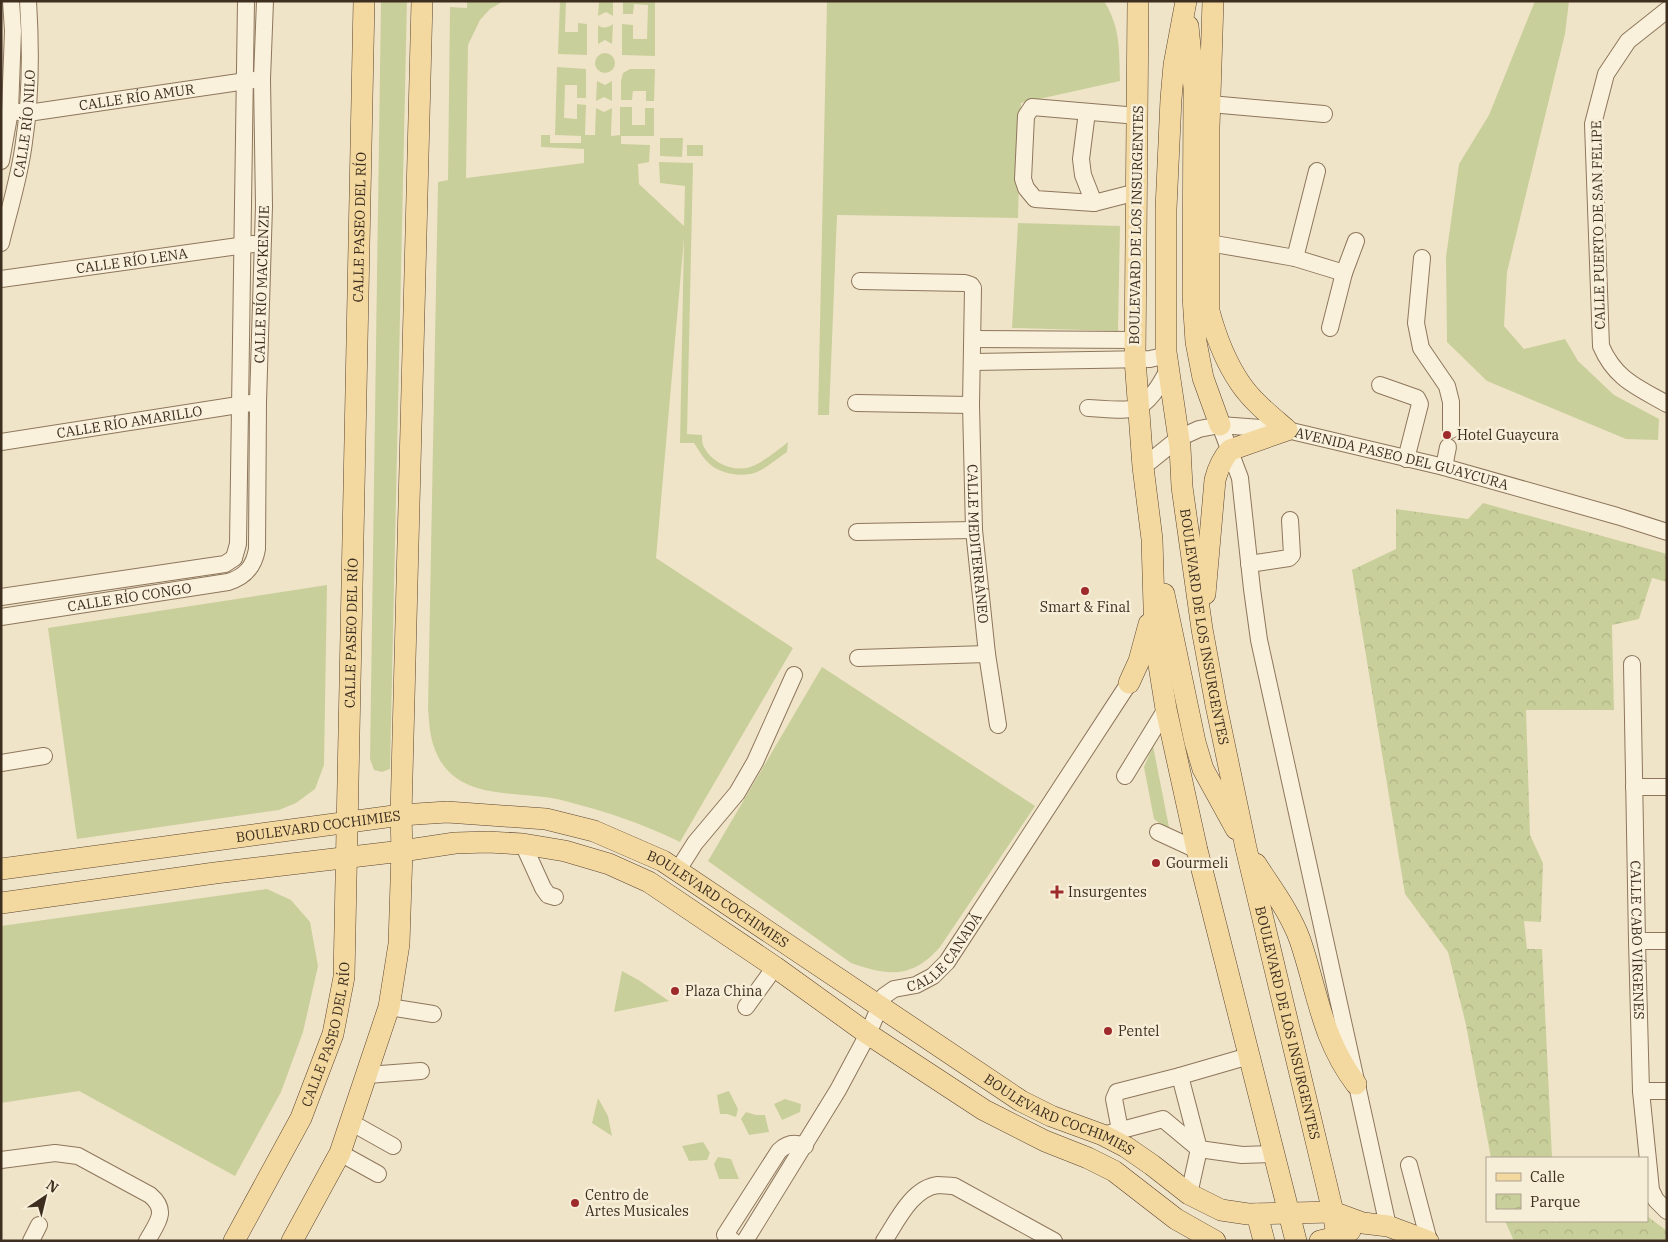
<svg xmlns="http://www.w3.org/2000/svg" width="1668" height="1242" font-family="'IBM Plex Serif',serif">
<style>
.green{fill:#c9cf9b}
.park{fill:url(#park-crowns)}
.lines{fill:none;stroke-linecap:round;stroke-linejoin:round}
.minor-casing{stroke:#8d765c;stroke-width:18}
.major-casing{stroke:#5b4430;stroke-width:22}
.minor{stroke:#faf1dc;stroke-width:16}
.major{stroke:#f3d9a0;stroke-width:21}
.poi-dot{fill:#9e2a2b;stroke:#f7eed8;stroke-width:2}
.labels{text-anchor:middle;stroke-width:5;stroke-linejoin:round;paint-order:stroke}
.street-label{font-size:14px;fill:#3d2e20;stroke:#f7eed8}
.poi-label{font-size:14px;fill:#3d2e20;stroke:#f7eed8;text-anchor:start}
</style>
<defs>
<pattern id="park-crowns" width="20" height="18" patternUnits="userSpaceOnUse" patternTransform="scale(1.25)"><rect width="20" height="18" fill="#c9cf9b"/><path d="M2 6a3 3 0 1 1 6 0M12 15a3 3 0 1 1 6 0" fill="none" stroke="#aeb285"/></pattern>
</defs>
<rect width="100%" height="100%" fill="#f0e4c8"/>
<!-- green -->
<g class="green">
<path d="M381,1H407L390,769L382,772L374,770L370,759Z"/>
<path d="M467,1H504L490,9L480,20L468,45L466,178L584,163V149L541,147V135H550V143H581V136L555,135L557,67L586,69V98H577V85H565L564,118L577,119V104L586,105L585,135H595L596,108L604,112L612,108L611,136L620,135V107H632V125H645V108H654V136H621V144L650,145L649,162L638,164L639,184L684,226L685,186L660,183L659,162L693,163L687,434L702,435C702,439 702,444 704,447C713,465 738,474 755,465C767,459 778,450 788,442L787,452C778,458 770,465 761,470C747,478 728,475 715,468C705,462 700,452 694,443H680L684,238L656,558L793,648L680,842C644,824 604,811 565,801C514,788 446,806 431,736C429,727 429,718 428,709L438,182L448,180L450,7L467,8Z"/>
<path d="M560,1H566L565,32H578V23L587,24V55L558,54Z"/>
<path d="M599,1H613V16L606,12L598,16Z"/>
<path d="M623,1H655V56L622,55V24L633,25V39H647L648,5L634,4L633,14H623Z"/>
<path d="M827,1H1104C1121,28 1119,51 1120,81L1021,103L1018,218L837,215L829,415H818Z"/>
<path d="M1535,1H1569L1565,34L1507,272L1504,326L1524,349L1565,339L1578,361L1614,395L1659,419L1658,440L1626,439L1487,381L1447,342L1446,257L1459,164L1489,115Z"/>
<path d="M613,24L612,44L605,40L598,44V25C603,29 608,28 613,24Z"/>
<circle cx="605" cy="63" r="10"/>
<path d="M630,69H655L654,101H646V91H633L632,100H621V81L623,73Z"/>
<path d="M597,81L605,85L612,81V101L604,97L596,101Z"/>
<path d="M660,138H683L682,157L660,156Z"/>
<rect x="687" y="145" width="16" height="11"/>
<path d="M1018,223L1120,226L1118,331L1012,328Z"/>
<path d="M327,585L324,765L315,789L296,803L279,810L77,839L48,628Z"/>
<path d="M822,667L1035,806L940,947C912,979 888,976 851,963L708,861Z"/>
<path d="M1153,746L1170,832L1154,819L1144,767Z"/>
<path d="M267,889L291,900L310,922L318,966L303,1032L281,1092L235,1176L79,1091L1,1103V926Z"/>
<path d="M622,971L640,981L669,1001L614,1012Z"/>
<path d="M729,1091L738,1109L736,1117L727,1114H720L717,1095Z"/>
<path d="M598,1098L608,1116L612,1136L592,1123Z"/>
<path d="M785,1099L801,1104L800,1112L782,1120L774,1104Z"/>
<path d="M746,1112L756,1115H765L769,1132L749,1135L741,1119Z"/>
<path d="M703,1142L710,1153L707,1160L689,1161L682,1146Z"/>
<path d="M718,1157L731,1159L739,1179H719L714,1164Z"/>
</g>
<!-- park -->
<g class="park">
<path d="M1483,503L1667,554V582L1652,578L1639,619L1612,625L1614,710H1526L1530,835L1543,863L1541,922L1524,921L1527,949H1542L1552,1157H1621V1158H1491L1466,1025L1448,952L1405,894L1352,570L1396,549V509L1468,519Z"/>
<path d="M1647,1216L1667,1231V1241H1514L1505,1221H1647Z"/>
</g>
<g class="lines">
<defs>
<g id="minor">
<path d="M1667,10L1628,41L1606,74L1593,124L1601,346C1615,379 1637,387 1667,404"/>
<path d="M1210,104L1324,114"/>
<path id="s1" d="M10,111L28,113L253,80"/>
<path d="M1087,112L1081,159L1083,175L1094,203L1137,192"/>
<path d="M1,161L10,111L13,31L11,1"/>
<path d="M1094,203L1035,199L1026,188L1023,179L1026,116L1032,107L1138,116"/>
<path id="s2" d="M1,243C9,210 20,176 24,142C31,96 31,48 28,1"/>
<path d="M1209,243L1295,258L1344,273"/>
<path d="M1295,258L1317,171"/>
<path d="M1422,258L1416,323L1421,348L1447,386L1451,402V430"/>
<path id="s3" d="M1,279L253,244"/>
<path id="s4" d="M860,281L965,283L971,285L973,288L971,405L974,530L987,654L998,725"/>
<path d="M1330,328L1344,273L1356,241"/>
<path d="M973,339L1135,340"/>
<path d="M973,362L1150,359L1159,357L1166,352"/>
<path d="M1380,385L1417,398L1420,404L1406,459"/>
<path d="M856,403L971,405"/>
<path d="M1088,408C1101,408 1129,413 1140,406C1153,398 1162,381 1169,368"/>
<path d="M1220,425L1240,478L1252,589L1259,640L1388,1226"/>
<path id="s5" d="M1,442L251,403"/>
<path id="s6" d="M1143,467L1179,438L1199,429L1220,425L1287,430L1444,467L1617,516L1667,532"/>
<path d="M1444,467L1448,447"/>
<path d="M857,532L974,530"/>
<path d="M234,558L238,544L246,1"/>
<path d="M1249,564L1289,558L1292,555L1290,520"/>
<path d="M1,597L225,564L234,558"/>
<path id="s7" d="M1,617L228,582C245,577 254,567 257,549L258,402L264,206L262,79L265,1"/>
<path d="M858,658L987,654"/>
<path id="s8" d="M1632,664L1637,941L1641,1091L1651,1190L1656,1200L1667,1211"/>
<path d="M1,763L44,756"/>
<path d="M1125,776L1166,709"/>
<path d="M1634,787H1667"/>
<path d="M1158,832L1197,850"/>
<path d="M523,844L543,888L548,895L555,897"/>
<path d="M678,870L695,843L737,793L755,762L794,675"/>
<path d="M1637,941H1667"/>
<path d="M389,1007L433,1014"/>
<path d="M746,1007L775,967"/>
<path d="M367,1075L421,1071"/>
<path d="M1641,1091H1667"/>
<path d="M352,1123L393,1146"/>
<path d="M1120,1130L1114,1099L1117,1092L1180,1076"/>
<path d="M1103,1135L1163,1119L1199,1149L1242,1155L1274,1154"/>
<path d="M340,1153L378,1174"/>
<path d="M1,1160L55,1153L78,1156L150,1195C169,1211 157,1223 147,1241"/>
<path d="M1409,1165L1429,1241"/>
<path d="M1189,1194L1199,1149L1180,1076L1249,1056"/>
<path d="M31,1241L39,1225"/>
<path d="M733,1241L725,1235L779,1151C786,1144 795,1142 805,1146"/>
<path id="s9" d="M745,1241L838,1090L868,1034L884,996L894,989L916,985L933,976L947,962L1129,683"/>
<path d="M884,1241C897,1221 912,1188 938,1185C943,1185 949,1186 954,1186L1054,1241"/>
</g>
<g id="major">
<path d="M1138,1L1135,359L1143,467L1152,539L1155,640L1166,709L1197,850L1296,1241"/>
<path id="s10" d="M1186,1L1174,65L1171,99L1166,209V352L1180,447L1182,487L1202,629L1216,705L1246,848L1333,1212L1338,1241"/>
<path d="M1188,26L1194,88L1193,296L1196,342L1203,378L1220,425"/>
<path d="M1164,594L1195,742L1203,769L1236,829"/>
<path d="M1205,594L1215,480C1218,468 1222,459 1230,450L1287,430C1271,416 1252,401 1240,383C1225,361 1216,337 1209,311V128L1213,1"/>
<path d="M1129,683L1139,661L1149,624"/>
<path d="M1256,864C1271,888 1290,912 1300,940C1318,993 1321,1037 1356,1084"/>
<path id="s11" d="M1,869L401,815L447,812L546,819L594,831L663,861L1021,1101L1051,1116L1103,1135L1126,1147L1152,1165L1189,1194L1221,1210L1248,1214L1333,1212L1363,1223L1388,1226L1428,1241"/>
<path d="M1,903L215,873L402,851L455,843L488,842L523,844L565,851L609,864L649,882L775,967L868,1034L984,1110L1045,1141L1088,1158L1114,1171L1176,1219L1215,1241"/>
<path d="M1257,1214L1264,1241"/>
<path id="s12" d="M234,1241L301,1118L333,1034L344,977L364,1"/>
<path d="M292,1241L340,1153L389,1007L399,944L402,851L401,815L422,1"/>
<path d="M1320,1241L1337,1237L1350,1231"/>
</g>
</defs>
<!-- minor casing -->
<use href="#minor" class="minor-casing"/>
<!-- major casing -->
<use href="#major" class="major-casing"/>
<!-- minor -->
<use href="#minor" class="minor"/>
<!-- major -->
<use href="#major" class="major"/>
</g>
<!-- markers -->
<g class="poi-dot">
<circle cx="1447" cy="435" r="5"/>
<circle cx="1085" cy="591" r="5"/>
<circle cx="1156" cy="863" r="5"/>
<path d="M1054.5 884.5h5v5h5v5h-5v5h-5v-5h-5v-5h5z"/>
<circle cx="675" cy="991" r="5"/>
<circle cx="1108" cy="1031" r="5"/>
<circle cx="575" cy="1203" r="5"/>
</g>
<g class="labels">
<!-- street labels -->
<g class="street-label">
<text dy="5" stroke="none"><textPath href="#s1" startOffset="128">CALLE RÍO AMUR</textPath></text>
<text dy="5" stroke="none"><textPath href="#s2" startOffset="122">CALLE RÍO NILO</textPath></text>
<text transform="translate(1136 225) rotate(-89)" y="5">BOULEVARD DE LOS INSURGENTES</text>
<text transform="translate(1598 225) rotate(-91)" y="5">CALLE PUERTO DE SAN FELIPE</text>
<text dy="5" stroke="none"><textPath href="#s12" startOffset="1038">CALLE PASEO DEL RÍO</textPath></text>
<text dy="5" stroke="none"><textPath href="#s3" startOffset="132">CALLE RÍO LENA</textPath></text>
<text dy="5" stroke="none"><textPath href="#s7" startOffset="541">CALLE RÍO MACKENZIE</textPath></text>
<text dy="5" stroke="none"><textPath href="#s5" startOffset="130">CALLE RÍO AMARILLO</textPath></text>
<text dy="5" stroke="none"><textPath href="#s6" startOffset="275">AVENIDA PASEO DEL GUAYCURA</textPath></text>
<text dy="5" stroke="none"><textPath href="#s4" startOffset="371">CALLE MEDITERRÁNEO</textPath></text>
<text dy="5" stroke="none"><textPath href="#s7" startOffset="130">CALLE RÍO CONGO</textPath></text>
<text dy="5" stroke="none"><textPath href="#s10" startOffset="630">BOULEVARD DE LOS INSURGENTES</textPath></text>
<text dy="5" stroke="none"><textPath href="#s12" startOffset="632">CALLE PASEO DEL RÍO</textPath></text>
<text dy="5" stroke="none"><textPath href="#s11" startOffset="320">BOULEVARD COCHIMIES</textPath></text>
<text dy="5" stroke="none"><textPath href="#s11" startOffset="740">BOULEVARD COCHIMIES</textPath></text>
<text dy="5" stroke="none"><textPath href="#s8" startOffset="276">CALLE CABO VÍRGENES</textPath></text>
<text dy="5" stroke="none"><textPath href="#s9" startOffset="360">CALLE CANADÁ</textPath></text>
<text dy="5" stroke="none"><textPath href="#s10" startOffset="1035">BOULEVARD DE LOS INSURGENTES</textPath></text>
<text dy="5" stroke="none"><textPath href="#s12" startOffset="228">CALLE PASEO DEL RÍO</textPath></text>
<text dy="5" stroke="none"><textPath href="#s11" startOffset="1145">BOULEVARD COCHIMIES</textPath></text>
</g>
<!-- poi labels -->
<g class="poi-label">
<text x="1457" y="440">Hotel Guaycura</text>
<text x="1085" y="612" text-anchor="middle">Smart &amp; Final</text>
<text x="1166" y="868">Gourmeli</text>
<text x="1068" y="897">Insurgentes</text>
<text x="685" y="996">Plaza China</text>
<text x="1118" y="1036">Pentel</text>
<text x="585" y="1200">Centro de<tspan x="585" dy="16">Artes Musicales</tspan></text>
</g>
</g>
<!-- border -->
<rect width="1668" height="1242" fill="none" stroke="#3d2e20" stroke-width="5"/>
<!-- legend -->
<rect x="1486" y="1157" width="162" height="65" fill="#f7eed8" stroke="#ada18e"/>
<rect x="1496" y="1173" width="25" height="8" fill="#f3d9a0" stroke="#ada18e"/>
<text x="1530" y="1182" font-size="15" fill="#3d2e20">Calle</text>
<rect x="1496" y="1194" width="25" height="15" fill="url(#park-crowns)" stroke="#ada18e"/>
<text x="1530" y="1207" font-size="15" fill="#3d2e20">Parque</text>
<!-- north arrow -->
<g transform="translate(45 1197) rotate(35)" stroke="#f7eed8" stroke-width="4" paint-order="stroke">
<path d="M0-4L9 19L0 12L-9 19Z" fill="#3d2e20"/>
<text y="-8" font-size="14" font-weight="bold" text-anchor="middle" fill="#3d2e20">N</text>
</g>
</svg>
